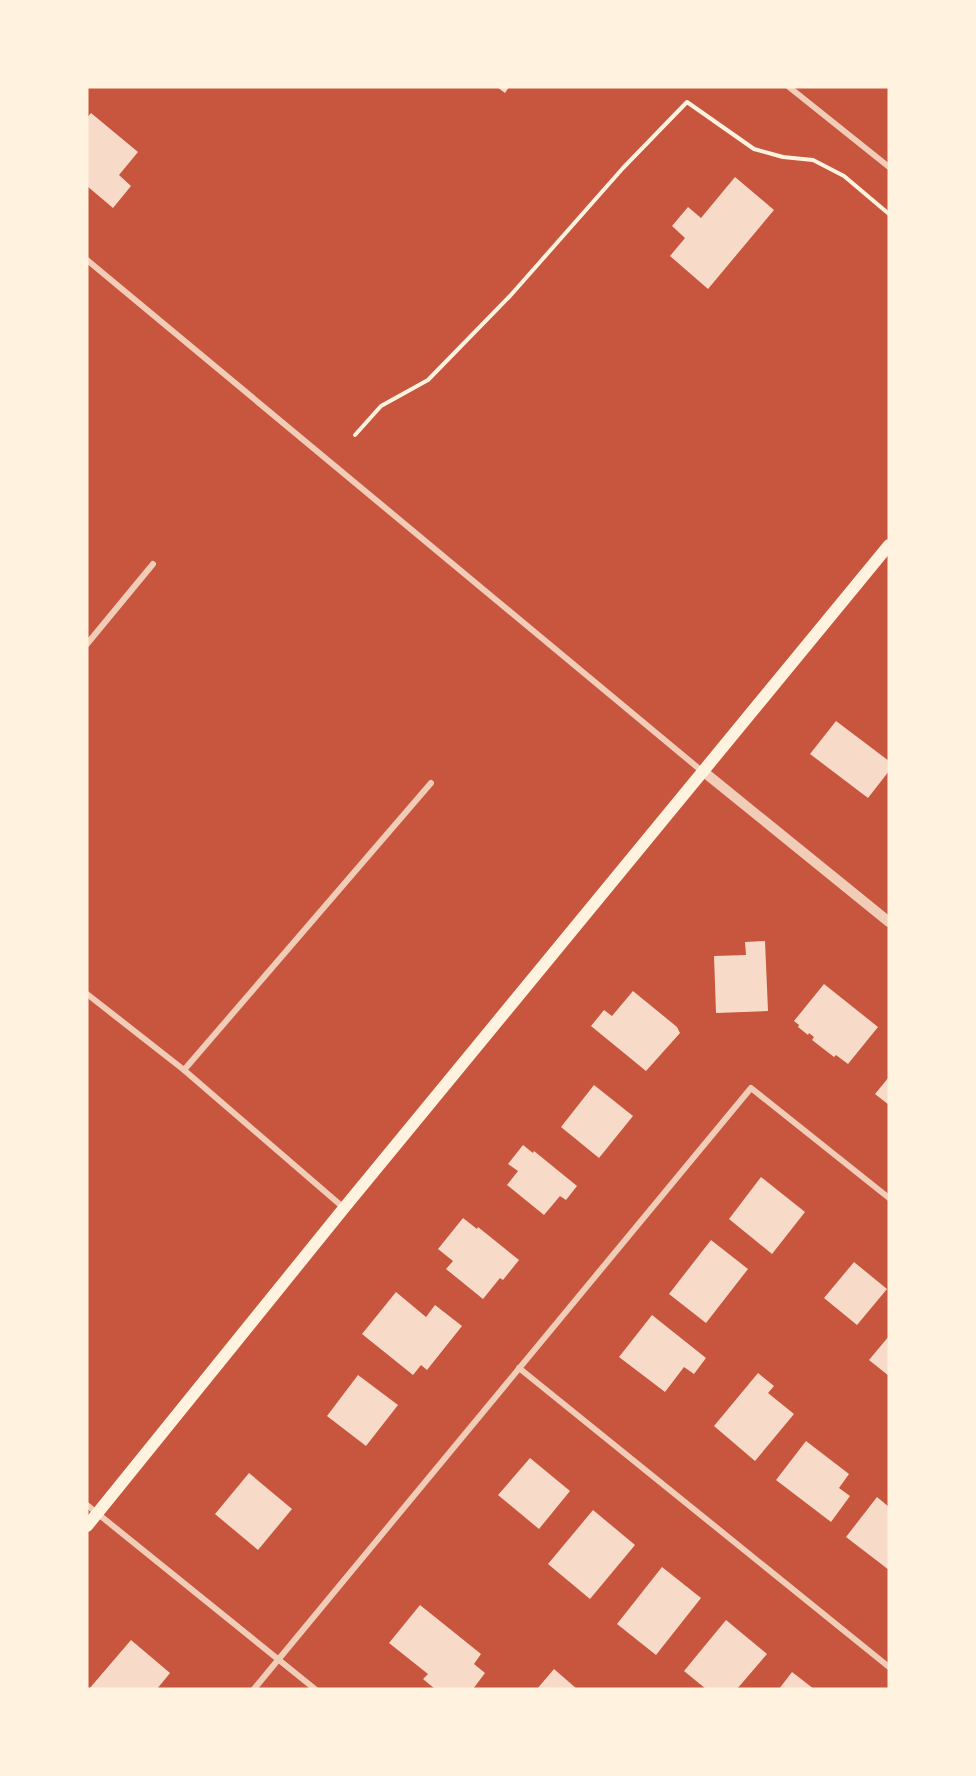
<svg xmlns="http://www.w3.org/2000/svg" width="976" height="1776" font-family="'Open Sans',sans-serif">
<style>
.building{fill:#f7dbc8}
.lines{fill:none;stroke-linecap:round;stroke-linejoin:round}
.path{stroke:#fff3e0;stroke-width:4}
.minor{stroke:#f1ccb7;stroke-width:6}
.tertiary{stroke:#f1ccb7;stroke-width:10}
.secondary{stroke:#fff3e0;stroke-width:12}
</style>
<rect width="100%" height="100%" fill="#c8553d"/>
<!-- building -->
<g class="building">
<path d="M497,87H509L505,93Z"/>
<path d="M91,113L138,152L119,175L131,186L113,208L87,186V118Z"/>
<path d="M735,177L774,210L708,289L670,256L685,238L672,226L688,207L701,218Z"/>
<path d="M836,721L889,761V771L868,798L810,754Z"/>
<path d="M765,941L768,1011L716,1013L714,956L746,955L745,942Z"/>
<path d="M824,984L878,1027L848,1064L836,1055L834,1057L812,1040L814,1037L809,1033L808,1035L798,1027L799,1025L794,1021Z"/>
<path d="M633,991L677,1027L680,1033L646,1071L591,1026L604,1010L612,1016Z"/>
<path d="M889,1077V1105L875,1094Z"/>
<path d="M594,1085L633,1116L599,1158L561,1127Z"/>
<path d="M523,1145L533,1153L534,1151L577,1186L566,1200L560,1196L544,1215L507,1185L518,1171L508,1164Z"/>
<path d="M761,1177L805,1212L772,1254L729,1219Z"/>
<path d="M463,1218L477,1229L478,1227L519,1260L503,1280L500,1278L483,1299L446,1269L453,1261L438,1249Z"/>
<path d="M711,1240L748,1269L706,1323L669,1294Z"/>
<path d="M854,1262L887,1289L857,1325L824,1298Z"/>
<path d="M396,1292L426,1317L435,1305L462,1326L427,1370L421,1365L413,1375L362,1334Z"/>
<path d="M652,1315L706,1358L694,1374L684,1367L665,1392L619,1357Z"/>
<path d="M889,1336V1376L869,1360Z"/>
<path d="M758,1373L774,1386L768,1393L794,1414L755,1461L714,1426Z"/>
<path d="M358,1375L398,1405L366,1446L327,1416Z"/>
<path d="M806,1441L849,1474L839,1488L850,1496L831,1522L776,1480Z"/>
<path d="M530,1458L570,1491L539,1529L498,1495Z"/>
<path d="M249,1473L292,1509L258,1550L215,1514Z"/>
<path d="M877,1497L889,1507V1570L846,1537Z"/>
<path d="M593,1510L635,1545L590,1599L548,1564Z"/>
<path d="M662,1567L701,1598L656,1655L617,1624Z"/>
<path d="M420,1605L481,1654L474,1664L485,1673L473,1689H435L423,1679L428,1674L389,1643Z"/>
<path d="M726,1620L767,1654L737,1689H706L684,1671Z"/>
<path d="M131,1640L170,1673L157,1689H89Z"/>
<path d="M554,1669L577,1689H537Z"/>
<path d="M792,1672L814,1689H779Z"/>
</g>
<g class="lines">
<!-- path -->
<path class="path" d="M355,435L381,406L428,380L510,296L623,168L687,102L754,149L783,157L813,160L844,176L889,214"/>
<!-- minor -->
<g class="minor">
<path d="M789,87L889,167"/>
<path d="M87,260L703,772"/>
<path d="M87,644L153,564"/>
<path d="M87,994L184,1070L344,1208"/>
<path d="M184,1070L431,783"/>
<path d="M519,1368L889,1667"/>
<path d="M87,1505L315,1689"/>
<path d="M254,1689L751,1088L889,1198"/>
</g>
<!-- tertiary -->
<path class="tertiary" d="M704,772L889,922"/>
<!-- secondary -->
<path class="secondary" d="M87,1526L344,1208L889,545"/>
</g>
<!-- border -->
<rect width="976" height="1776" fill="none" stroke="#fff3e0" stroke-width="177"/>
</svg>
